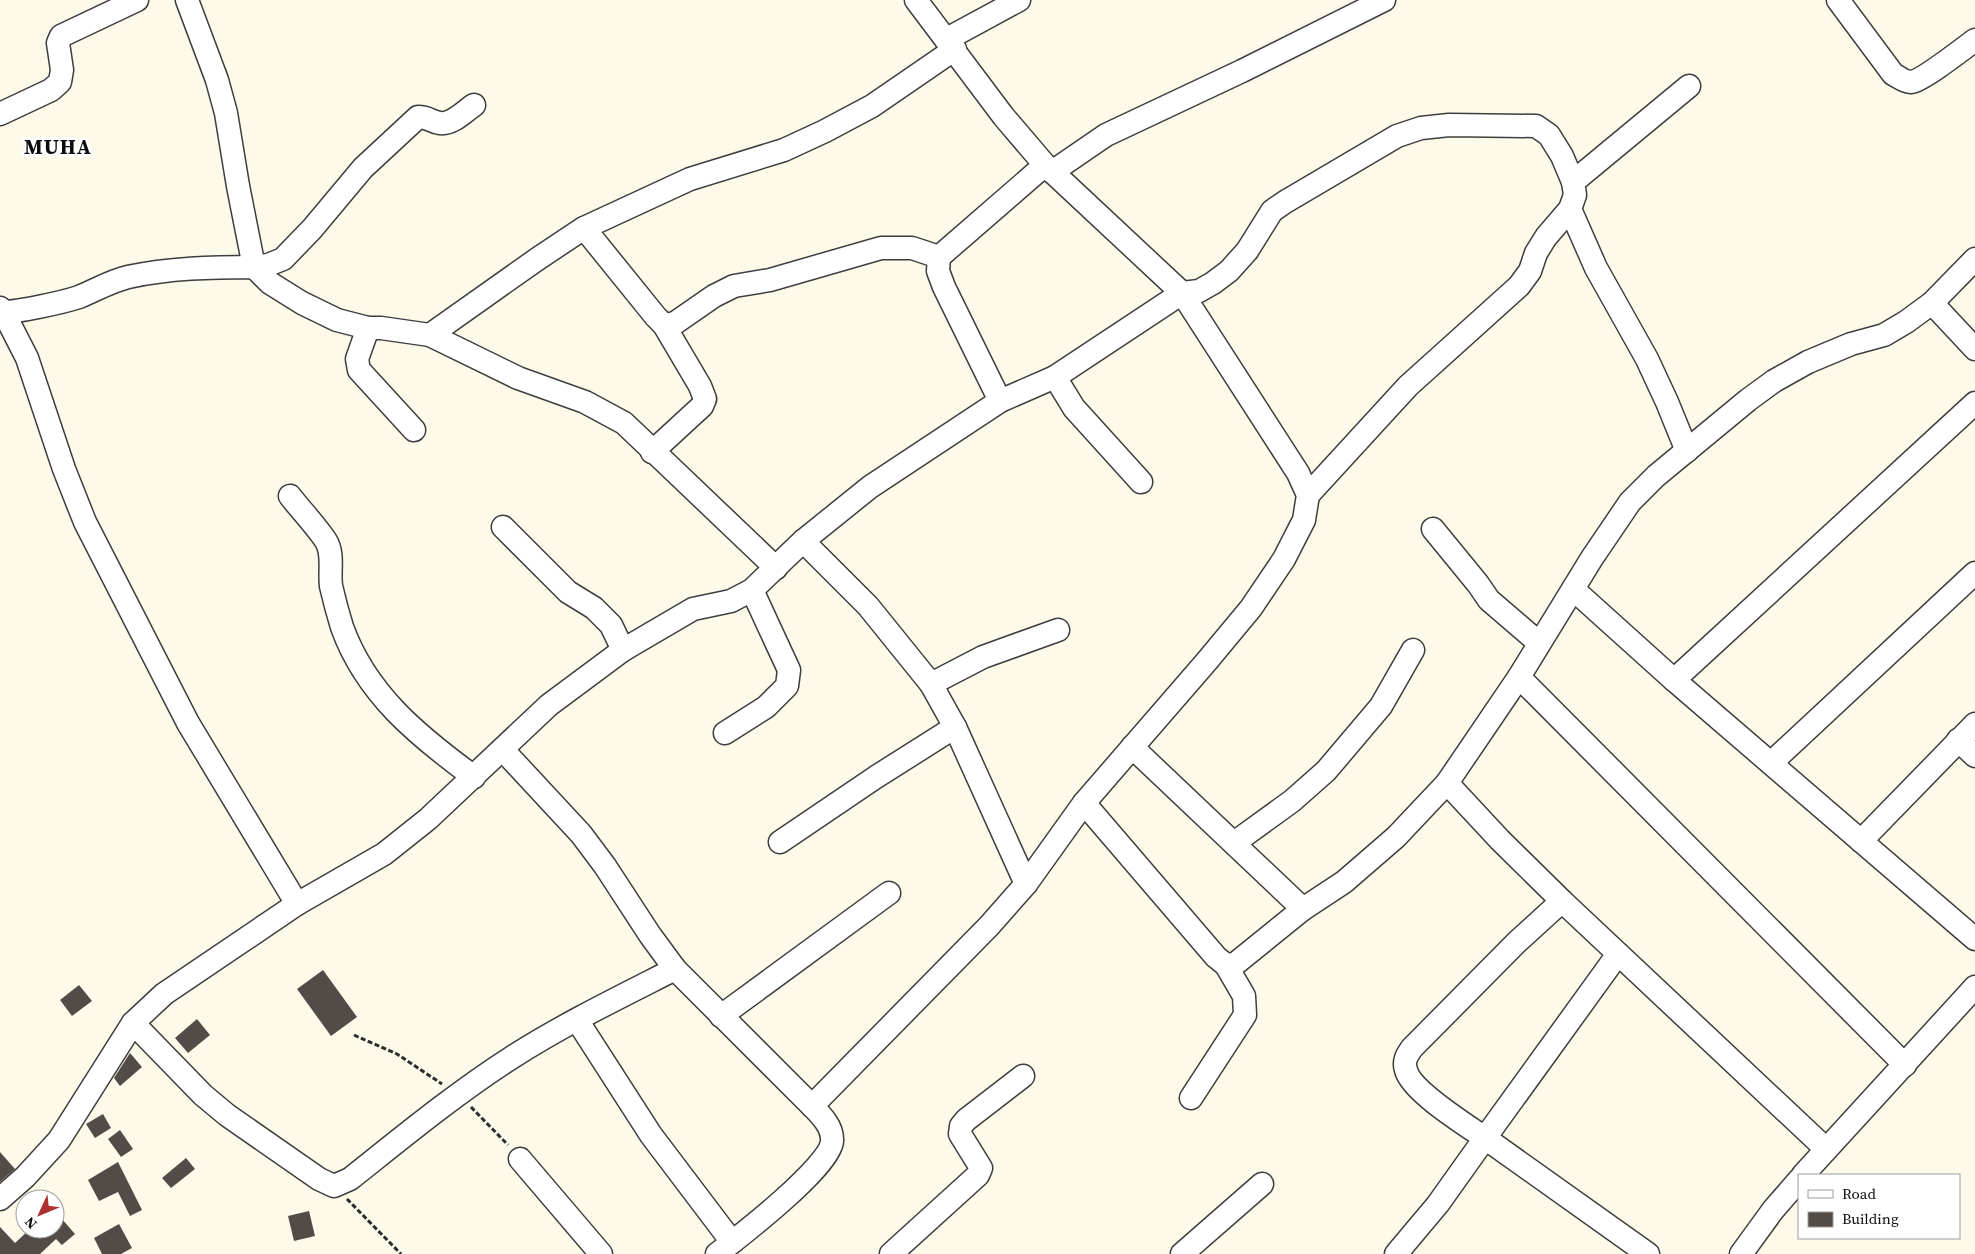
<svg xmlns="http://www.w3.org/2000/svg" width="1975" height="1254" font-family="'Source Serif 4',serif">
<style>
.building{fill:#524c48}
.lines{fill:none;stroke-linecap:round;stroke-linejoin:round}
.minor-casing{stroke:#3e3e3e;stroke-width:25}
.path{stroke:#2d2d2d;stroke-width:3;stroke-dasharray:5 2.5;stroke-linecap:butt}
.minor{stroke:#fff;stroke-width:22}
.labels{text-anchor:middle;stroke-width:5;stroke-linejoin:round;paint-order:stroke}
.district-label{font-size:21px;font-weight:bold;letter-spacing:1px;fill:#0b0b0b;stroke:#fff}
</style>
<rect width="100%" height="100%" fill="#fdfaea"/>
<!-- building -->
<g class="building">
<path d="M323,970L357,1017L331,1036L297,989Z"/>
<path d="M79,985L92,1001L72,1016L60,1000Z"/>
<path d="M197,1019L210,1035L188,1053L175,1038Z"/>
<path d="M130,1053L142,1067L120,1086L114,1078Z"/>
<path d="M103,1114L111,1128L95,1138L86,1124Z"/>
<path d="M120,1130L133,1149L121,1157L108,1139Z"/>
<path d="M0,1152L15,1169L0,1182Z"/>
<path d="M186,1158L195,1169L171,1188L162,1178Z"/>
<path d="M118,1162L142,1210L130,1216L118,1192L99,1201L88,1180Z"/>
<path d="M55,1211L75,1234L62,1245L56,1239L40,1254H0V1227L15,1243L30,1229H55Z"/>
<path d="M309,1211L315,1236L294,1241L288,1216Z"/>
<path d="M119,1224L132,1248L121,1254H102L94,1238Z"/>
</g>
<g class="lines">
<defs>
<g id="minor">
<path d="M187,0L217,80L226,113L238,186L254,267L268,265L283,259L312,229L363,168L418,117C429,117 431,122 440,123C452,125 465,111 474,105"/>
<path d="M1838,0L1893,74C1899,77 1904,82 1911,82C1922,81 1964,48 1975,40"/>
<path d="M947,39L1019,0"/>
<path d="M0,114L51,90L60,82L62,70L58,43L61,36L137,0"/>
<path d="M1052,172L1106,135L1242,71L1384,0"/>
<path d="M1573,182L1689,86"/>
<path d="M1570,209L1596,268L1647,359L1667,402L1687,451"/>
<path d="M584,228L656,317L664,325L675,323L714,296L734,286L770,280L881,248H912L939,257"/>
<path d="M1932,303L1975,349"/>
<path d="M0,308L4,313L27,358L64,469L85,522L188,723L297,904"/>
<path d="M0,312C15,313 64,302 79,297C96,290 111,281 128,277C169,268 213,267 254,267L270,283L302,303L337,320L368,328H381L430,335L518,378L585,402L624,423L776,568"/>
<path d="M368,328L357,359L359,370L414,430"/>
<path d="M430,335L536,260L584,228L690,179L784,150L825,131L872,106L955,49"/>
<path d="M1055,377L1074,408L1141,482"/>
<path d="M1000,401L944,287L938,271L939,257L1045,165"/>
<path d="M652,452L702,406L705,399L700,386L664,325"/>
<path d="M290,496C300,509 317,527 326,541C334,554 329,571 331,586C334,599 338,614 342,627C366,694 418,736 474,777"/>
<path d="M503,527L568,592L594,608L611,625L623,650"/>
<path d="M1433,529L1478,584L1489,600L1539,643"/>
<path d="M803,541L868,606L931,684L955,727L1026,884"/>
<path d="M1573,589L1674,680L1975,939"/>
<path d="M1519,677L1905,1065"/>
<path d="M1674,680L1975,403"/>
<path d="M931,684L983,657L1058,630"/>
<path d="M725,733L766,707L787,686L789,670L752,590"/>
<path d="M1958,740L1975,756"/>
<path d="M1132,747L1303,909"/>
<path d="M503,750L581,834L605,866L650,935L675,969L812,1106C821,1115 833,1127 832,1141C831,1166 739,1237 717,1254"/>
<path d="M1771,763L1975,573"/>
<path d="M1084,803L1216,957L1226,965L1235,964L1303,909L1344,882L1396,837L1447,783"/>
<path d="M1861,841L1975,724"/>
<path d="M780,842L876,777L955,727"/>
<path d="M1234,843L1292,801L1326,771L1381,706L1413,650"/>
<path d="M1562,901L1826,1149"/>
<path d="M1618,954L1485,1138L1648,1254"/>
<path d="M721,1016L889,893"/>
<path d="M577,1020L651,1135L732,1242"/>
<path d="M133,1023L203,1095L227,1115L319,1179L334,1186L350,1179C403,1137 455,1094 511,1058C564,1024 620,997 675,969"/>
<path d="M1191,1098L1245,1015L1244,996L1226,965"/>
<path d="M812,1106L989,926L1026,884L1084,803L1207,661L1251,608L1284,559L1304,520L1308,495L1298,473L1182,293L1045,165L1004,117L916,0"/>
<path d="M520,1159L601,1254"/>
<path d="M1803,1175L1975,987"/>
<path d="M0,1199L25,1177L59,1140L133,1023L164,994L297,904L384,854L428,819L549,705L623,650L693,609L731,601L752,590L803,541L870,487L1000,401L1055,377L1182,293L1199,291L1213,283L1229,271L1247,251L1272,211L1285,202L1397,136L1421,128L1449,125L1536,126L1549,135L1562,156L1573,182L1575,195L1570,209L1546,237L1536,253L1530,271L1519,286L1408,386L1308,495"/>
<path d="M891,1254L978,1175L981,1168L960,1134L961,1126L966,1120L1023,1076"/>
<path d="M1182,1254L1262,1184"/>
<path d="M1396,1254L1438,1204L1485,1138C1466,1125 1411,1091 1406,1070C1403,1061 1407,1055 1412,1048L1517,942L1562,901L1500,840L1447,783L1519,677L1592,558L1630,502L1656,476L1748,400L1774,381L1808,362L1851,344L1884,335L1906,322L1932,303L1975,259"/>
<path d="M1741,1254L1773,1210L1799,1180"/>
</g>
</defs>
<!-- minor casing -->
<use href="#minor" class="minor-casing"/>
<!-- path -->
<g class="path">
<path d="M354,1035L397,1054L442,1084"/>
<path d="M471,1107L508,1145"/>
<path d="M347,1199L401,1254"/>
</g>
<!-- minor -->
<use href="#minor" class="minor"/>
</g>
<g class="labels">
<!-- district labels -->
<g class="district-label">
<text x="58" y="154">MUHA</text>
</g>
</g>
<!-- legend -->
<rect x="1798" y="1174" width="162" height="65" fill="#ffffff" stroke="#9d9d9d"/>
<rect x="1808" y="1190" width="25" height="8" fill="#ffffff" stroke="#9d9d9d"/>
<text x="1842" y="1199" font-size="15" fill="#0b0b0b">Road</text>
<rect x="1808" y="1212" width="25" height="15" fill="#524c48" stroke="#9d9d9d"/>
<text x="1842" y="1224" font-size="15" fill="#0b0b0b">Building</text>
<!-- north arrow -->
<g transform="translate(40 1214) rotate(226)"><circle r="24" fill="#ffffff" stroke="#9d9d9d"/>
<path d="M0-4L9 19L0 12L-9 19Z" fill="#af2e30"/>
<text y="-8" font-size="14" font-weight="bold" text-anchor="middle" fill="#0b0b0b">N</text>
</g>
</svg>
